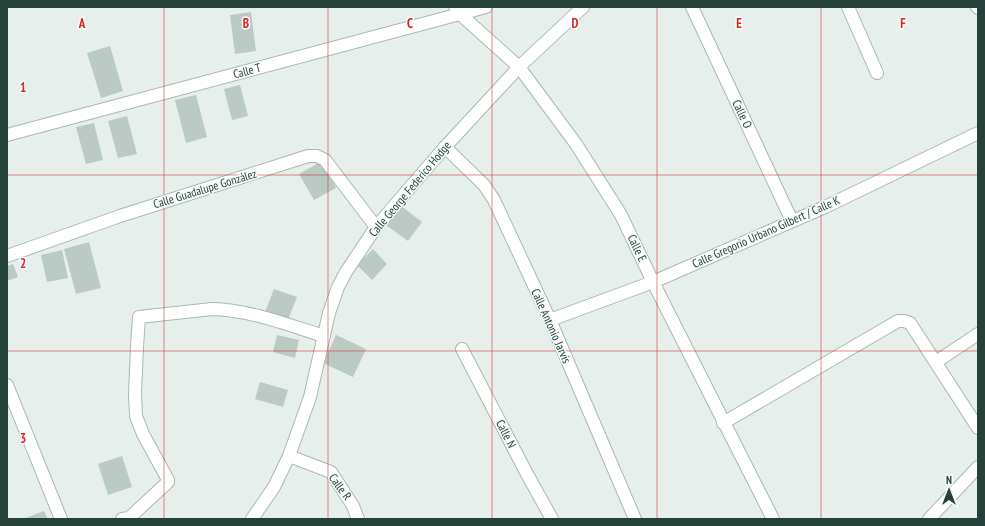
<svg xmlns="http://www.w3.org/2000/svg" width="985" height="526" font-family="'PT Sans Narrow',sans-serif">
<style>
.building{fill:#bbcac4}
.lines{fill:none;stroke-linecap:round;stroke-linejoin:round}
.minor-casing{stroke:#a8b8b2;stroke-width:14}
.minor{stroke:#fff;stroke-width:12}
.grid{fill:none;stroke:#d62828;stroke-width:1;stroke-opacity:0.55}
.labels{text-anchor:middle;stroke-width:3;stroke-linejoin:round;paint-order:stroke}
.street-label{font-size:12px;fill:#24423a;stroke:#f7fbf9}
.grid-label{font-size:13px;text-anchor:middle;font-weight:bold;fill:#d62828;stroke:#f7fbf9;stroke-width:3;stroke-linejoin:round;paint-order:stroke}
</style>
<rect width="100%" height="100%" fill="#e6efeb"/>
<!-- building -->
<g class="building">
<path d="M251,12L256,51L235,54L230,15Z"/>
<path d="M110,46L123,91L101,98L87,53Z"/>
<path d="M240,85L248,116L232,120L224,89Z"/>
<path d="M196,95L207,137L186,143L175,100Z"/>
<path d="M127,116L137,154L118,158L108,121Z"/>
<path d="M94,123L103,160L86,164L76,127Z"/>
<path d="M322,161L336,188L314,200L299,174Z"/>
<path d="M401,206L422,222L408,241L386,225Z"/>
<path d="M89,242L101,288L76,294L64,249Z"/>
<path d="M373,249L387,264L372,280L357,265Z"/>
<path d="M62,250L68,278L47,282L41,255Z"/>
<path d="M13,264L18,277L7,281V266Z"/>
<path d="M274,289L297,297L288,320L265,312Z"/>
<path d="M277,335L299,340L295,358L273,352Z"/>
<path d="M336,335L366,349L353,377L323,363Z"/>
<path d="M260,382L288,390L283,407L255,399Z"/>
<path d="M122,456L132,487L108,495L98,464Z"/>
<path d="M44,511L48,519H23Z"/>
</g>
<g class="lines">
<defs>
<g id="minor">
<path d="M455,7L460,14L519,67L576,144L621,215L653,282L773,519"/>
<path d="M692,7L792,221"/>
<path d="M848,7L877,73"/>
<path d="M977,7L978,8"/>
<path d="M7,135L486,7"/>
<path d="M445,147L484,185L494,200L550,320L635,519"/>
<path d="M7,256L120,216L308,156H317L325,160L376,227"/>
<path d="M550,320L653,282L825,207L978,133"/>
<path d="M462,349L527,474L552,519"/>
<path d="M936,362L978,334"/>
<path d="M7,385L61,519"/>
<path d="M723,423L898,321H904L910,323L978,428"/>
<path d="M289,456L331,472L353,506L358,519"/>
<path d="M122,519L129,518L168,482V480L143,434L136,416L135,394L137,347L139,317L212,309C251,310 288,325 324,336"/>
<path d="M252,519L274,487L289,456L310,397L329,313L338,287L346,272L376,227L445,147L519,67L583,7"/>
<path d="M929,519L978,467"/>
</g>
</defs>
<!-- minor casing -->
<use href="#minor" class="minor-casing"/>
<!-- minor -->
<use href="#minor" class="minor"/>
</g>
<!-- grid -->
<path class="grid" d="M164,7V519M328,7V519M492,7V519M657,7V519M821,7V519M7,175H978M7,351H978"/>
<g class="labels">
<!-- street labels -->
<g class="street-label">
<text transform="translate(247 71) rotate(-15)" y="4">Calle T</text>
<text transform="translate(742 114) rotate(65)" y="4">Calle O</text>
<text transform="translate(205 189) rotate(-17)" y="4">Calle Guadalupe González</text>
<text transform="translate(410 189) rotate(-50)" y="4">Calle George Federico Hodge</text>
<text transform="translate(766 232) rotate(-24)" y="4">Calle Gregorio Urbano Gilbert / Calle K</text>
<text transform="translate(637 248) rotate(64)" y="4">Calle E</text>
<text transform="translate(551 326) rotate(66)" y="4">Calle Antonio Jarvis</text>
<text transform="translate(506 434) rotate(63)" y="4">Calle N</text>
<text transform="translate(340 487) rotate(54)" y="4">Calle R</text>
</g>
</g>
<g class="grid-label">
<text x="82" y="28">A</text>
<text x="246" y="28">B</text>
<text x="410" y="28">C</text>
<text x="575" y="28">D</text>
<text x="739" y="28">E</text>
<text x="903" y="28">F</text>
<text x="23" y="92">1</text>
<text x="23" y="268">2</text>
<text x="23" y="443">3</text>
</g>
<!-- border -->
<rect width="985" height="526" fill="none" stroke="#24423a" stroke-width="16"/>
<!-- north arrow -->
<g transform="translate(949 490)" stroke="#f7fbf9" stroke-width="3" paint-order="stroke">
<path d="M0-3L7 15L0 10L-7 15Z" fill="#24423a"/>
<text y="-6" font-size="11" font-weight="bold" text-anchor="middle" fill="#24423a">N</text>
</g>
</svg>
